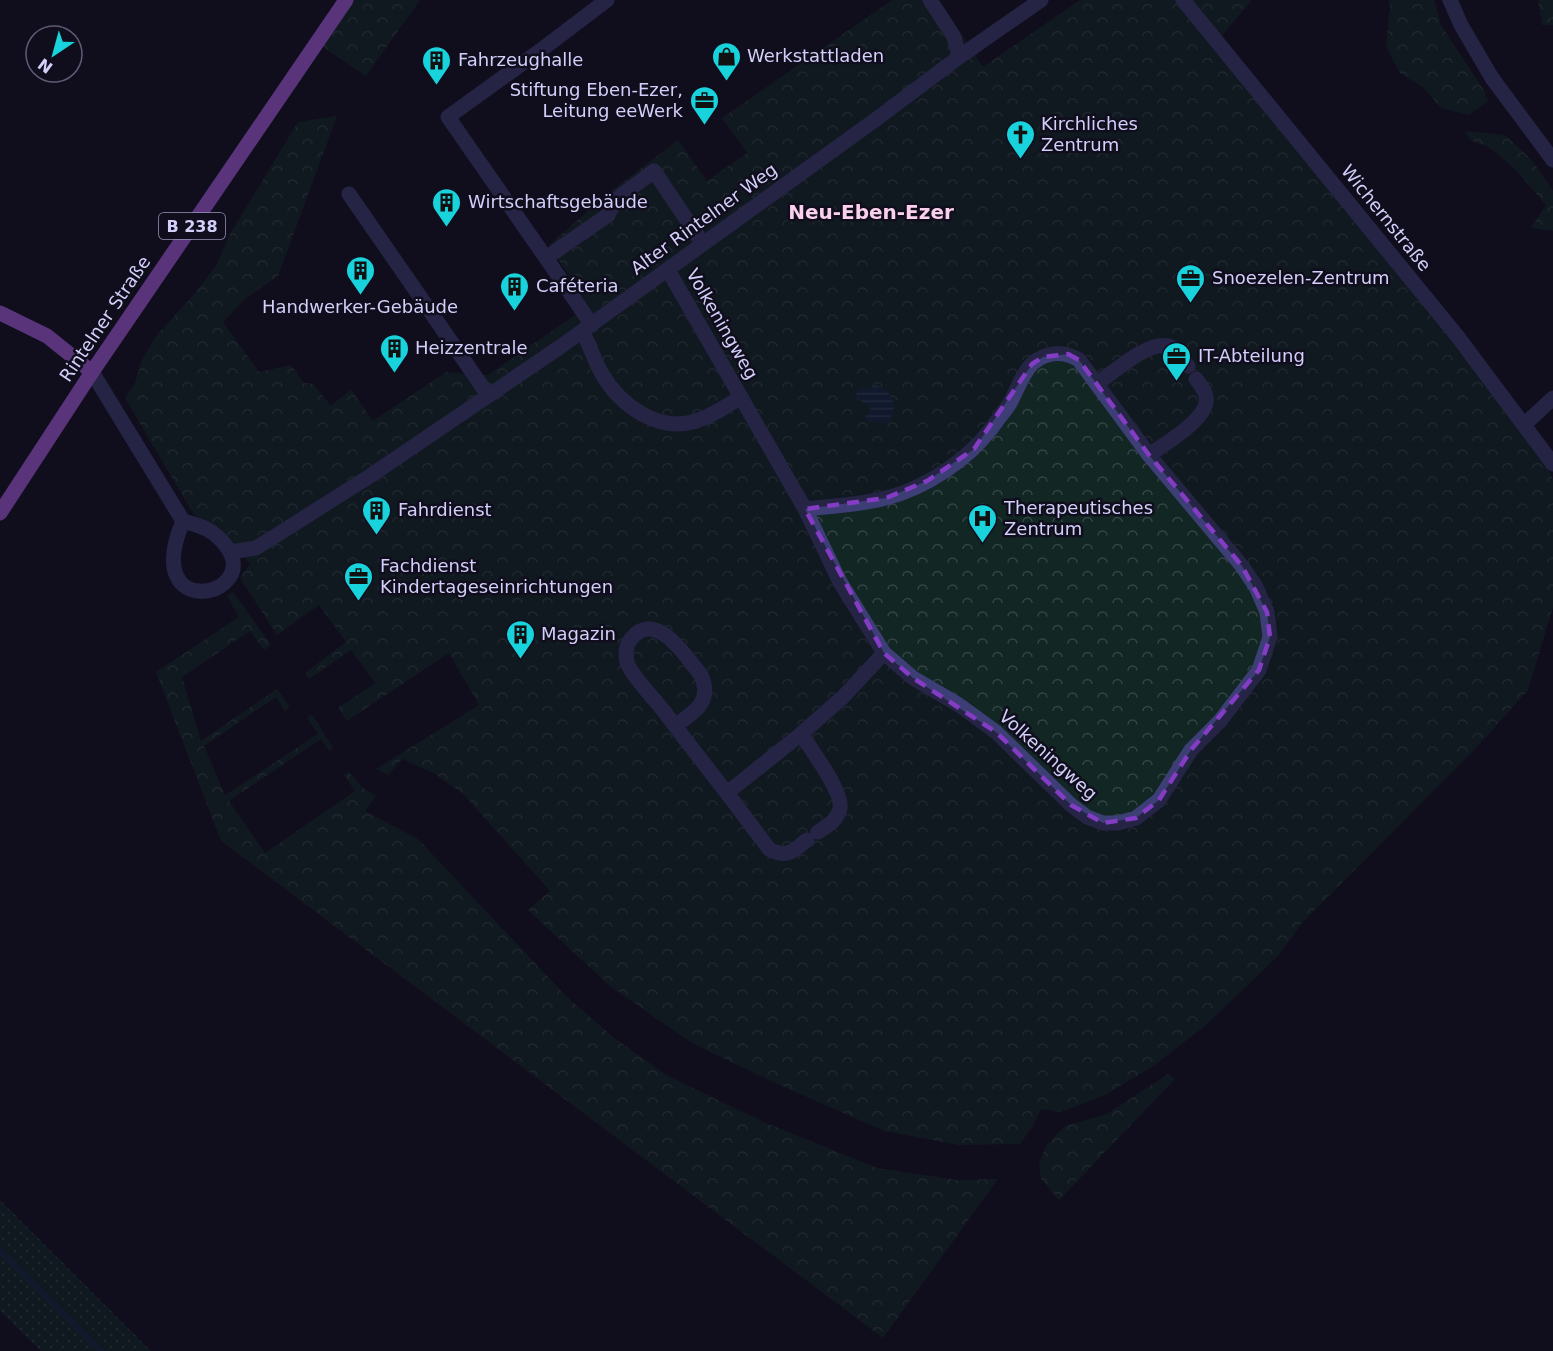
<svg xmlns="http://www.w3.org/2000/svg" width="1553" height="1351" font-family="'DejaVu Sans',sans-serif">
<style>
.grass{fill:url(#grass-dots)}
.forest{fill:url(#forest-crowns)}
.water{fill:url(#water-rules)}
.lines{fill:none;stroke-linecap:round;stroke-linejoin:round}
.stream{stroke:#132741;stroke-width:6}
.minor{stroke:#3e3e77;stroke-width:15}
.major{stroke:#b362ee;stroke-width:15}
.marked{fill:none;stroke:#843cc5;stroke-width:4.5;stroke-dasharray:12 8;stroke-linejoin:round}
.labels{text-anchor:middle;stroke-width:5;stroke-linejoin:round;paint-order:stroke}
.shield{fill:#100e1d;stroke:#9895b8;stroke-width:1.5}
.shield-label{font-size:16px;font-weight:bold;fill:#d2cffa}
.poi-label{font-size:18px;fill:#d2cffa;stroke:#100e1d;text-anchor:start}
.street-label{font-size:18px;fill:#d2cffa;stroke:#100e1d}
.neighbourhood-label{font-size:20px;font-weight:bold;fill:#fad1ed;stroke:#100e1d}
</style>
<defs>
<pattern id="grass-dots" width="8" height="8" patternUnits="userSpaceOnUse" patternTransform="scale(1.5)"><rect width="8" height="8" fill="#122624"/><path d="M2 2h.1M6 6h.1" fill="none" stroke="#344445" stroke-width="1.8" stroke-linecap="round"/></pattern>
<pattern id="forest-crowns" width="20" height="18" patternUnits="userSpaceOnUse" patternTransform="scale(1.5)"><rect width="20" height="18" fill="#122624"/><path d="M2 6a3 3 0 1 1 6 0M12 15a3 3 0 1 1 6 0" fill="none" stroke="#344445"/></pattern>
<pattern id="water-rules" width="6" height="5" patternUnits="userSpaceOnUse" patternTransform="scale(1.5)"><rect width="6" height="5" fill="#132741"/><path d="M0 2.5h6" fill="none" stroke="#34455d"/></pattern>
</defs>
<rect width="100%" height="100%" fill="#100e1d"/>
<!-- grass -->
<path class="grass" d="M0,1200L151,1351H41L0,1311Z"/>
<!-- forest -->
<g class="forest">
<path d="M348,0H420L366,76L317,43Z"/>
<path d="M892,0H939L983,67L1080,0H1177L1552,466L1548,469L1553,479V607L1528,690L1476,748L1301,924L1279,955L1206,1025L1155,1065L1105,1095L1061,1112L1041,1109L1033,1126L1020,1144L959,1145L884,1131L773,1082L692,1043L611,987L528,910L550,891L464,795L435,774L402,759L388,775L376,769L479,705L449,653L347,721L338,708L375,683L351,650L309,679L305,673L346,642L319,605L277,635L240,578L250,564L226,535L194,515L125,398L135,383L142,360L156,336L196,292L216,266L230,234L298,122L337,116L278,276L245,299L223,322L259,372L291,365L304,383L313,384L331,406L351,389L373,421L446,372L488,375L588,306L549,245L612,190L678,140L707,181L747,153L722,118Z"/>
<path d="M1189,0H1252L1220,38Z"/>
<path d="M1389,0H1434L1441,25L1485,92L1488,101L1469,115L1441,108L1423,87L1400,73L1386,47L1390,8Z"/>
<path d="M1538,0H1553V25H1542Z"/>
<path d="M1465,131L1505,135L1532,160L1553,191V231L1531,228L1546,205L1515,169L1490,148L1470,140Z"/>
<path d="M233,592L271,645L264,650L250,631L182,677L201,741L277,689L290,707L285,711L276,697L204,746L225,795L318,734L307,718L312,714L333,748L329,751L321,739L229,801L265,853L355,791L344,775L349,772L363,788L376,796L365,811L418,839L565,995L613,1037L666,1075L766,1123L877,1168L957,1180L998,1179L883,1338L221,841L156,672L239,617L227,596Z"/>
<path d="M1168,1074L1175,1079L1059,1200L1041,1179L1039,1164L1046,1146L1065,1126L1107,1114Z"/>
</g>
<!-- water -->
<path class="water" d="M875,384L887,391L892,398L894,408L889,423L870,422L865,417L871,409L855,396L859,389L871,387Z"/>
<g class="lines">
<!-- stream -->
<path class="stream" d="M0,1251L101,1351"/>
<!-- minor -->
<g class="minor">
<path d="M930,0L954,37L959,57"/>
<path d="M1183,0L1458,337L1553,464"/>
<path d="M1450,0L1461,25L1492,78L1553,160"/>
<path d="M349,194L488,395"/>
<path d="M546,258L448,117L545,47L607,0"/>
<path d="M668,270L805,509L840,582L884,653L913,678L959,705L996,732L1071,805L1087,817L1103,823H1118L1136,818L1159,800L1191,750L1220,721L1259,670L1270,637L1267,612L1256,587L1242,566L1149,455L1079,360C1064,351 1047,351 1033,363C1022,373 1017,391 1010,403C1004,412 997,420 991,429C967,460 926,488 886,498C860,505 832,506 805,509"/>
<path d="M592,325L546,258L608,215L615,200L654,171L703,244"/>
<path d="M582,331C590,345 594,360 602,374C620,405 658,433 696,421C712,416 727,406 741,397"/>
<path d="M92,372L183,521C202,526 214,530 226,546C264,596 139,625 183,521"/>
<path d="M1097,384C1114,372 1152,336 1173,348C1179,351 1183,360 1188,366"/>
<path d="M1525,424L1553,398"/>
<path d="M1149,455C1164,444 1211,418 1206,396C1205,390 1200,384 1196,379"/>
<path d="M231,552L256,548L280,533L370,476L560,347L875,120L959,57L1041,0"/>
<path d="M675,726C694,712 713,702 701,675C687,658 656,608 631,639C625,646 625,657 628,665C635,679 649,693 659,705C682,735 704,764 727,793L801,734L843,697L884,653"/>
<path d="M801,734C811,749 843,792 840,808C838,820 827,826 818,832"/>
<path d="M727,793L769,849C787,859 793,851 807,840"/>
</g>
<!-- major -->
<g class="major">
<path d="M0,313L47,336L92,372"/>
<path d="M0,513L92,372L346,0"/>
</g>
</g>
<!-- marked area -->
<path d="M0 0H1553V1351H0ZM1068,354L1079,360L1149,455L1242,566L1267,612L1270,637L1259,670L1191,750L1159,800L1136,818L1103,823L1071,805L996,732L913,678L884,653L805,509L886,498L927,481L974,449L1032,364L1043,357Z" fill="#100e1d" fill-opacity=".55" fill-rule="evenodd"/>
<path class="marked" d="M1068,354L1079,360L1149,455L1242,566L1267,612L1270,637L1259,670L1191,750L1159,800L1136,818L1103,823L1071,805L996,732L913,678L884,653L805,509L886,498L927,481L974,449L1032,364L1043,357Z"/>
<!-- icons -->
<defs>
<symbol id="shop-pin" viewBox="-11 -11 22 30"><path d="M0 17L-7.5 6A9.5 9.5 0 1 1 7.5 6Z" fill="#18d2dc" stroke="#100e1d"/><path d="M-5-2.5h2.3a2.7 3.5 0 0 1 5.4 0H5L5.5 6h-11ZM-1.5-2.5h3a1.5 2.3 0 0 0-3 0Z" fill="#111"/></symbol>
<symbol id="building-pin" viewBox="-11 -11 22 30"><path d="M0 17L-7.5 6A9.5 9.5 0 1 1 7.5 6Z" fill="#18d2dc" stroke="#100e1d"/><path d="M-4-6H4V6H1V3H-1V6H-4ZM-2.5-4.3h1.7v1.8h-1.7ZM.8-4.3h1.7v1.8H.8ZM-2.5-1h1.7V.8h-1.7ZM.8-1h1.7V.8H.8Z" fill="#111"/></symbol>
<symbol id="office-pin" viewBox="-11 -11 22 30"><path d="M0 17L-7.5 6A9.5 9.5 0 1 1 7.5 6Z" fill="#18d2dc" stroke="#100e1d"/><path d="M-6-3h4V-5.5h4V-3h4V5H-6ZM-1-4.5V-3h2v-1.5ZM-6 0V1H6V0Z" fill="#111"/></symbol>
<symbol id="church-pin" viewBox="-11 -11 22 30"><path d="M0 17L-7.5 6A9.5 9.5 0 1 1 7.5 6Z" fill="#18d2dc" stroke="#100e1d"/><path d="M-1.2-6h2.4v3.5h3.3v2.4h-3.3V6h-2.4V-.1h-3.3v-2.4h3.3Z" fill="#111"/></symbol>
<symbol id="hospital-pin" viewBox="-11 -11 22 30"><path d="M0 17L-7.5 6A9.5 9.5 0 1 1 7.5 6Z" fill="#18d2dc" stroke="#100e1d"/><path d="M-5-5h3v3.5h4V-5h3V5h-3V1.5h-4V5h-3Z" fill="#111"/></symbol>
</defs>
<g fill-rule="evenodd">
<use href="#shop-pin" x="710" y="40" width="33" height="45"/>
<use href="#building-pin" x="420" y="44" width="33" height="45"/>
<use href="#office-pin" x="688" y="84" width="33" height="45"/>
<use href="#church-pin" x="1004" y="118" width="33" height="45"/>
<use href="#building-pin" x="430" y="186" width="33" height="45"/>
<use href="#building-pin" x="344" y="254" width="33" height="45"/>
<use href="#office-pin" x="1174" y="262" width="33" height="45"/>
<use href="#building-pin" x="498" y="270" width="33" height="45"/>
<use href="#building-pin" x="378" y="332" width="33" height="45"/>
<use href="#office-pin" x="1160" y="340" width="33" height="45"/>
<use href="#building-pin" x="360" y="494" width="33" height="45"/>
<use href="#hospital-pin" x="966" y="502" width="33" height="45"/>
<use href="#office-pin" x="342" y="560" width="33" height="45"/>
<use href="#building-pin" x="504" y="618" width="33" height="45"/>
</g>
<g class="labels">
<!-- shield labels -->
<rect class="shield" x="159" y="213" width="66" height="26" rx="4.5"/>
<g class="shield-label">
<text x="192" y="232">B 238</text>
</g>
<!-- poi labels -->
<g class="poi-label">
<text x="747" y="62">Werkstattladen</text>
<text x="458" y="66">Fahrzeughalle</text>
<text x="683" y="96" text-anchor="end">Stiftung Eben-Ezer,<tspan x="683" dy="21">Leitung eeWerk</tspan></text>
<text x="1041" y="130">Kirchliches<tspan x="1041" dy="21">Zentrum</tspan></text>
<text x="468" y="208">Wirtschaftsgebäude</text>
<text x="1212" y="284">Snoezelen-Zentrum</text>
<text x="536" y="292">Caféteria</text>
<text x="360" y="313" text-anchor="middle">Handwerker-Gebäude</text>
<text x="415" y="354">Heizzentrale</text>
<text x="1198" y="362">IT-Abteilung</text>
<text x="1004" y="514">Therapeutisches<tspan x="1004" dy="21">Zentrum</tspan></text>
<text x="398" y="516">Fahrdienst</text>
<text x="380" y="572">Fachdienst<tspan x="380" dy="21">Kindertageseinrichtungen</tspan></text>
<text x="541" y="640">Magazin</text>
</g>
<!-- street labels -->
<g class="street-label">
<text transform="translate(1386 218) rotate(51)" y="6">Wichernstraße</text>
<text transform="translate(704 219) rotate(-36)" y="6">Alter Rintelner Weg</text>
<text transform="translate(105 319) rotate(-56)" y="6">Rintelner Straße</text>
<text transform="translate(722 324) rotate(60)" y="6">Volkeningweg</text>
<text transform="translate(1048 755) rotate(42)" y="6">Volkeningweg</text>
</g>
<!-- neighbourhood labels -->
<g class="neighbourhood-label">
<text x="871" y="219">Neu-Eben-Ezer</text>
</g>
</g>
<!-- north arrow -->
<g transform="translate(54 54) rotate(216)"><circle r="28" fill="#100e1d" stroke="#5e5b75" stroke-width="1.5"/>
<path d="M0-4.5L10 22L0 15L-10 22Z" fill="#18d2dc"/>
<text y="-9" font-size="16" font-weight="bold" text-anchor="middle" fill="#d2cffa">N</text>
</g>
</svg>
